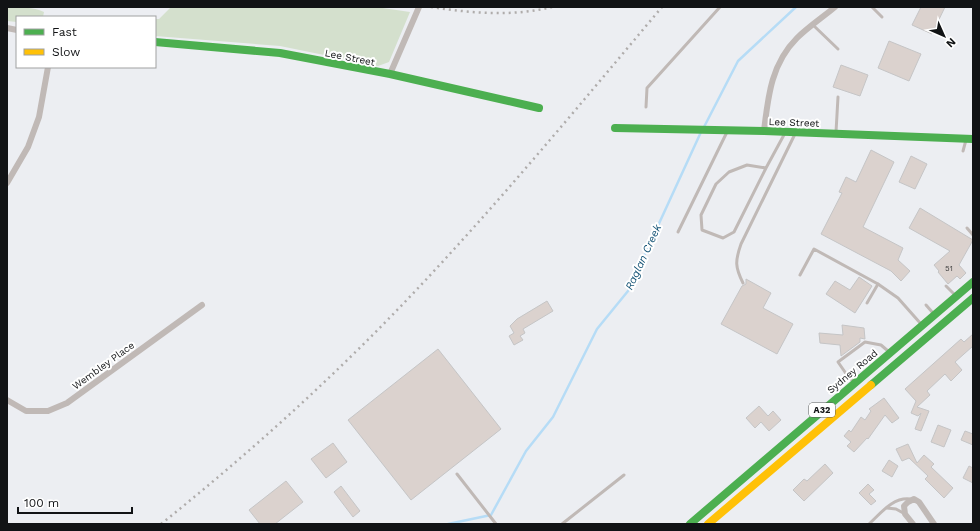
<svg xmlns="http://www.w3.org/2000/svg" width="980" height="531" font-family="'Work Sans',sans-serif">
<style>
.green{fill:#d4e0cd}
.lines{fill:none;stroke-linecap:round;stroke-linejoin:round}
.stream{stroke:#b6dcf6;stroke-width:2.5}
.building{fill:#dbd2ce;stroke:#c5c5c6}
.lane{stroke:#c0b9b6;stroke-width:3}
.street{stroke:#c0b9b6;stroke-width:6}
.fast{stroke:#4caf50;stroke-width:8}
.slow{stroke:#ffc107;stroke-width:8}
.rail{stroke:#afacab;stroke-width:2.5;stroke-dasharray:2 4;stroke-linecap:butt}
.labels{text-anchor:middle;stroke-width:4;stroke-linejoin:round;paint-order:stroke}
.number-label{font-size:8px;fill:#444343}
.shield{fill:#fff;stroke:#585a5b;stroke-width:1}
.shield-label{font-size:9px;font-weight:bold;fill:#111315}
.street-label{font-size:10px;fill:#111315;stroke:#fff}
.water-label{font-size:11px;font-style:italic;fill:#175577;stroke:#fff}
</style>
<rect width="100%" height="100%" fill="#eceef2"/>
<!-- green -->
<g class="green">
<path d="M7,7C20,7 33,7 44,12L43,17H17V22L7,21Z"/>
<path d="M171,7H376L410,12L389,62L378,66L280,46L155,36V19H159Z"/>
</g>
<g class="lines">
<!-- stream -->
<g class="stream">
<path d="M704,127L738,61L796,7"/>
<path d="M448,524L491,515L526,451L553,417L597,329L628,291L701,132"/>
</g>
</g>
<!-- building -->
<g class="building">
<path d="M921,7H945L932,34L912,25Z"/>
<path d="M889,41L921,54L909,81L878,68Z"/>
<path d="M841,65L868,75L860,96L833,87Z"/>
<path d="M871,150L894,162L863,227L903,248L898,260L910,271L901,281L891,271L821,234L842,193L839,192L846,177L856,182Z"/>
<path d="M911,156L927,164L915,189L899,182Z"/>
<path d="M920,208L973,240L959,265L966,273L960,279L957,276L948,284L938,272L939,271L934,265L950,251L909,228Z"/>
<path d="M859,277L872,286L855,313L826,294L835,281L850,290Z"/>
<path d="M746,279L771,293L763,308L793,324L777,354L721,324L742,286L746,284Z"/>
<path d="M547,301L553,311L523,329L525,333L520,336L523,340L514,345L509,336L514,333L510,326L517,319Z"/>
<path d="M842,325L864,328L865,339L860,338V342L841,356L840,345L820,343L819,333L843,335Z"/>
<path d="M973,334V346L955,362L962,370L951,381L945,374L927,391L930,395L917,407L929,411L921,431L915,429L921,413L918,416L911,413L916,401L905,389L961,339L964,342Z"/>
<path d="M438,349L501,429L411,500L348,420Z"/>
<path d="M884,398L899,418L892,423L885,415L868,439L867,438L854,452L847,446L851,442L844,436L849,430L851,432L861,417L865,420L871,411L869,409Z"/>
<path d="M759,406L768,416L773,411L781,420L769,431L761,422L755,428L746,418Z"/>
<path d="M938,425L951,430L944,447L931,442Z"/>
<path d="M965,431L973,434V445L961,440Z"/>
<path d="M333,443L347,462L326,478L311,459Z"/>
<path d="M908,444L917,463L924,455L934,464L931,467L953,488L944,498L925,479L928,476L909,458L902,461L896,449Z"/>
<path d="M889,460L898,466L892,477L882,471Z"/>
<path d="M825,464L833,473L804,501L793,490L804,479L807,481Z"/>
<path d="M969,466L973,468V483L963,478Z"/>
<path d="M286,481L303,502L275,524H260L249,510Z"/>
<path d="M868,484L874,490L869,494L876,501L871,505L859,493Z"/>
<path d="M341,486L360,511L353,517L334,492Z"/>
</g>
<g class="lines">
<!-- lane -->
<g class="lane">
<path d="M872,7L882,17"/>
<path d="M813,25L838,49"/>
<path d="M646,107L647,88L720,7"/>
<path d="M836,132L838,97"/>
<path d="M963,151L966,140"/>
<path d="M766,168L747,165L729,172L716,184L701,215L702,230L723,238L734,232L766,168L785,133"/>
<path d="M967,228L973,235"/>
<path d="M678,232L727,132"/>
<path d="M800,275L814,249L878,284L898,298L921,324"/>
<path d="M743,283C735,267 735,261 741,244L795,134"/>
<path d="M946,286L955,295"/>
<path d="M867,303L878,284"/>
<path d="M926,305L933,313"/>
<path d="M853,381L847,375L838,362L865,342L881,345L888,351"/>
<path d="M457,474L496,524"/>
<path d="M887,508L896,509L905,514"/>
<path d="M562,524L624,475"/>
<path d="M869,524C881,513 893,497 910,499"/>
</g>
<!-- street -->
<g class="street">
<path d="M7,28L17,30"/>
<path d="M390,74L419,7"/>
<path d="M764,131C768,97 771,64 797,38C808,27 823,17 835,7"/>
<path d="M7,183L28,147L39,117L48,67"/>
<path d="M7,400L26,411H48L67,403L202,305"/>
<path d="M913,524L905,514L904,506L908,502L914,499L919,502L934,524"/>
</g>
<!-- fast -->
<g class="fast">
<path d="M155,42L280,53L390,74L539,108"/>
<path d="M615,128L764,131L973,139"/>
<path d="M871,385L973,298"/>
<path d="M690,524L973,282"/>
</g>
<!-- slow -->
<path class="slow" d="M708,524L871,385"/>
<!-- rail -->
<g class="rail">
<path d="M431,7C471,13 512,17 552,7"/>
<path d="M161,524C246,456 327,383 402,305C493,210 577,108 662,7"/>
</g>
</g>
<g class="labels">
<!-- number labels -->
<g class="number-label">
<text x="949" y="271">51</text>
</g>
<!-- shield labels -->
<rect class="shield" x="809" y="403" width="26" height="14" rx="3"/>
<g class="shield-label">
<text x="822" y="413">A32</text>
</g>
<!-- street labels -->
<g class="street-label">
<text transform="translate(350 57) rotate(11)" y="4">Lee Street</text>
<text transform="translate(794 122) rotate(2)" y="4">Lee Street</text>
<text transform="translate(103 365) rotate(-36)" y="4">Wembley Place</text>
<text transform="translate(852 371) rotate(-40)" y="4">Sydney Road</text>
</g>
<!-- water labels -->
<g class="water-label">
<text transform="translate(643 257) rotate(-65)" y="4">Raglan Creek</text>
</g>
</g>
<!-- border -->
<rect width="980" height="531" fill="none" stroke="#111315" stroke-width="16"/>
<!-- legend -->
<rect x="16" y="16" width="140" height="52" fill="#ffffff" stroke="#a0a1a1"/>
<rect x="24" y="29" width="20" height="6" fill="#4caf50" stroke="#a0a1a1"/>
<text x="52" y="36" font-size="12" fill="#111315">Fast</text>
<rect x="24" y="49" width="20" height="6" fill="#ffc107" stroke="#a0a1a1"/>
<text x="52" y="56" font-size="12" fill="#111315">Slow</text>
<!-- north arrow -->
<g transform="translate(944 36) rotate(135)" stroke="#ffffff" stroke-width="3" paint-order="stroke">
<path d="M0-3L7 15L0 10L-7 15Z" fill="#111315"/>
<text y="-6" font-size="11" font-weight="bold" text-anchor="middle" fill="#111315">N</text>
</g>
<!-- scale -->
<path d="M18 507v6h114v-6" fill="none" stroke="#111315" stroke-width="2"/>
<text x="24" y="507" font-size="12" fill="#111315" stroke="#ffffff" stroke-width="3" paint-order="stroke">100 m</text>
</svg>
